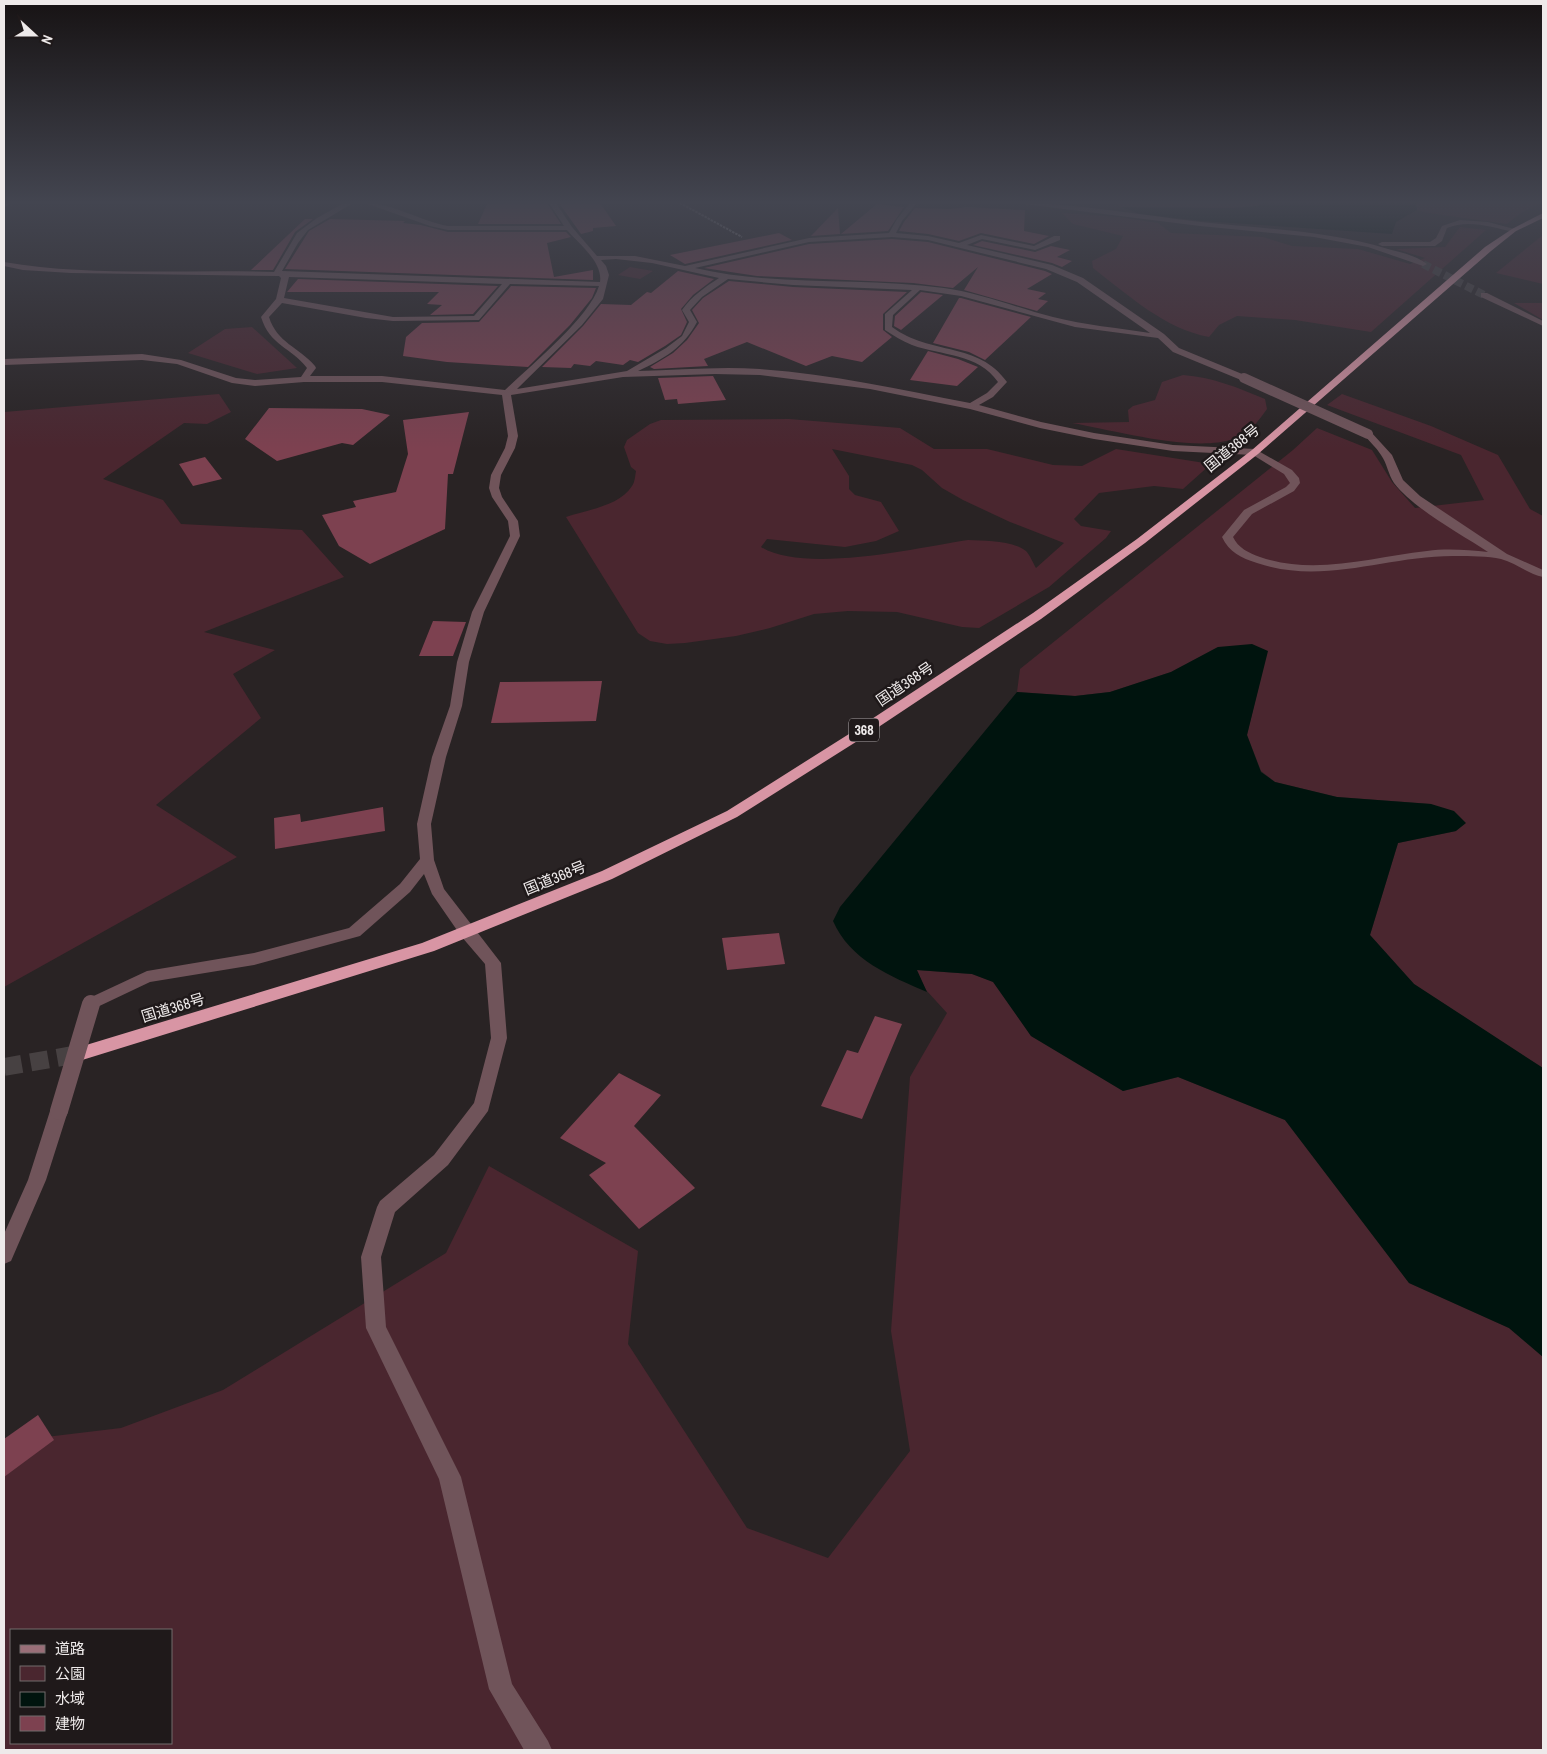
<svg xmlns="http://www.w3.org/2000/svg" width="1547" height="1754" font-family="'Archivo Narrow','Noto Sans JP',sans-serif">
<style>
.green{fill:#4a262f;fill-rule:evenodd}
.water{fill:#00140e}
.building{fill:#7d4150}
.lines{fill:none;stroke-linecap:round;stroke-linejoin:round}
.street-tunnel{stroke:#474142;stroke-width:8;stroke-dasharray:8 4;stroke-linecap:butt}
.highway-tunnel{stroke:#474142;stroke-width:18;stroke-dasharray:18 9;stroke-linecap:butt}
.path{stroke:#908b8c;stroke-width:2;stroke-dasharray:2.5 1;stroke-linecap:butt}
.street{fill:#70545a;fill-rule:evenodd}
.secondary{fill:#9a6e78;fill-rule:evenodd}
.highway{fill:#d895a4;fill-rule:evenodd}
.street-bridge-far1{stroke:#70545a;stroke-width:10}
.street-bridge{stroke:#70545a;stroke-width:18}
.labels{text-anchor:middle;stroke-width:5;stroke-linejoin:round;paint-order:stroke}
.shield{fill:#1f191a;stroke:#b0abac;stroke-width:1}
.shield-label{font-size:14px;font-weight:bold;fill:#eeeaea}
.street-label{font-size:15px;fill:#eeeaea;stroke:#1f191a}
</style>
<rect width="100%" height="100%" fill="#292324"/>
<!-- green -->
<g class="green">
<path d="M1114,203H1260L1258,206L1231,208L1121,207Z"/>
<path d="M1416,203H1541L1521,213L1507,224L1429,213L1417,210Z"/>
<path d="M1062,213L1119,217L1158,223L1171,233L1263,237L1292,246L1358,249L1410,264L1425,258L1396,249L1445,247L1460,227L1486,230L1371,332L1295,320L1237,316L1219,325L1209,337C1165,329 1128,295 1093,268L1092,261L1116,249L1123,236L1073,224Z"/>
<path d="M1543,235V284L1496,273Z"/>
<path d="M630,267L653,271L640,279L618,275Z"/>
<path d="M1514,303H1543V320Z"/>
<path d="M252,327L297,368L257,374L188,353L225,329Z"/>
<path d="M1183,375C1212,377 1239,388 1265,399L1267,409C1258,422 1248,434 1233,439C1194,453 1113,430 1072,423L1129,422L1128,410L1133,406L1155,400L1162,382Z"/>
<path d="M219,394L231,412L207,424L184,423L103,479L163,500L181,524L302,530L344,577L204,632L275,650L233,674L261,718L156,805L237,857L4,987V412Z"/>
<path d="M1342,394L1431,426L1498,455L1530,509L1543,516V1068L1414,984L1370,935L1398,843L1456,831L1431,804L1337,797L1275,782L1261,771L1247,735L1267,651L1218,647L1171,672L1110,692L1075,696L1017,692L1020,669L1293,450L1317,428L1372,450L1392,482L1415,508L1484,500L1461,455L1327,405Z"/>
<path d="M789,419L900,428L934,449H987L1053,465L1082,466L1116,449L1211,464L1183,489L1154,486L1099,493L1074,519L1081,526L1111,531L1106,538L1049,587L979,628L962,627L897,612L848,611L814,614L770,628L736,636L685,643L667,644L650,641L638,633L566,517C586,510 620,506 632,486C635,482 635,476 636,471L631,467L624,447L627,440L650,424L661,420ZM832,449L912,465L922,470L942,488L963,500L1010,522L1064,543L1036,568C1033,563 1030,555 1026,551C1012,540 985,541 968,540C917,548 804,574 761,547L767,539L845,547L876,541L899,531L881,502L855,495L849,489V476Z"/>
<path d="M916,970L972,974L994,982L1031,1036L1123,1091L1178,1077L1285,1120L1409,1283L1509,1328L1543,1357V1750H4V1442L121,1428L223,1390L446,1253L489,1166L638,1251L628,1344L747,1528L828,1558L910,1451L891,1331L910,1077L947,1013L926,990ZM11,1630H171V1743H11Z"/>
</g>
<!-- water -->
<g class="water">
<path d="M1260,203H1416L1417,210L1396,222L1392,234L1202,221L1139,214L1121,207L1231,208L1258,206Z"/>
<path d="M1252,644L1268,651L1247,735L1261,772L1275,782L1337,797L1431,804L1454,811L1466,823L1456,831L1398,843L1370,935L1414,984L1543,1068V1357L1509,1328L1409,1283L1285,1120L1178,1077L1123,1091L1031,1036L993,982L972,974L917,970L927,992C890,976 850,960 833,921L840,907L1017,692L1075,696L1110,692L1171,672L1218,647Z"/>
</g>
<!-- building -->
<g class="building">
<path d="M495,203H547L561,224H478L487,204Z"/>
<path d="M559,203H600L616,226L593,228V231L581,234Z"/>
<path d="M877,204L904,207L888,231L841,234Z"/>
<path d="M967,207L1025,210L1024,231L1049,236L1034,244L981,233L959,241L928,234L899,231L904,222L915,208L950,209Z"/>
<path d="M838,208L840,234L811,236Z"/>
<path d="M305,219H313L295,232L273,270H251Z"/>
<path d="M330,219L405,221L403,223L421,225L448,232H566L571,237L547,243L554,277L593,270V280L285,269L309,231Z"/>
<path d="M779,233L792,240L685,264L670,255Z"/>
<path d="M892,239L928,242L1045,271L1052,274L1027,289L1046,293L1038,299L1048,301L1037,311L964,290L978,267L953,288L913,283L757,276L704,268L809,244Z"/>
<path d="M982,241L1035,252L1051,246L1070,250L1057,257L1072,261L1062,267L1052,263L973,245Z"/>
<path d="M678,271L714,279L693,295L681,309L687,322L681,335L665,346L638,362L630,360L623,365L596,361L590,366L574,364L571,368L542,367L583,326L601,304L631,305L647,292L651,293Z"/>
<path d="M298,279L498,286L473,314L430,315L442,305L427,304L439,292H287Z"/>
<path d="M729,281L793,287L907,292L883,314V330L892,337L862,362L832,356L806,366L747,342L704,359L708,366L654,369L650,367L673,353L687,340L699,323L692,310L703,298Z"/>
<path d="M511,286L596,288L592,298L570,325L528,367L447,362L403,356L406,337L422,323L479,322Z"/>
<path d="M921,292L943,295L901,330L894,326L895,316Z"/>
<path d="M959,298H961L1031,317L985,360L969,352L933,343Z"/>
<path d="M928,351L958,359L978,367L957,386L910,380Z"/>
<path d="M713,376L726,400L678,404L677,399L665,400L658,378Z"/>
<path d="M269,408L362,409L390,415L353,445L342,443L277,461L245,439Z"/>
<path d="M469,412L453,474H448L445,529L370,564L339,546L322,515L356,507L353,501L396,492L408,454L403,420Z"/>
<path d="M205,457L222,479L193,486L179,464Z"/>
<path d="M433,621L466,622L453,656H419Z"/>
<path d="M602,681L596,721L491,723L500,682Z"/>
<path d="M383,807L385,831L275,849L274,818L300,814L301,822Z"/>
<path d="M779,933L785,964L727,970L722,938Z"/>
<path d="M875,1016L902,1024L862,1119L821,1106L847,1050L858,1053Z"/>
<path d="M619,1073L661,1095L634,1126L695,1188L639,1229L589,1175L606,1163L560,1138Z"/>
<path d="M38,1415L54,1440L4,1477V1439Z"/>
</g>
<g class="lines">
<!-- street-tunnel -->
<path class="street-tunnel" d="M1423,264L1484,295"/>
<!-- highway-tunnel -->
<path class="highway-tunnel" d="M4,1067L79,1054"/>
<!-- path -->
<path class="path" d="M680,203L742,237"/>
<!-- street -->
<g class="street">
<path d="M344,203H353L308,230L298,243L282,271L600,282C603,262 579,244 567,230H448L430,226L365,203C393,203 420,221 448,226H564L549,203H556L572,227L597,256H635L685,266L809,238L889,233L897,219L910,203H917L902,221L896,233L928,236L959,243L981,235L1034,246L1054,236H1060V240L1035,250L982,239L967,245L1052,265L1083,278L1164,334L1179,348L1247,376V380H1241L1173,352L1158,338L1075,327L961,296L920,290L893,315L892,327C931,356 978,341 1007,382L993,397L979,405L1041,422L1094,433L1173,445L1255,449L1292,470L1299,478L1300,483L1294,491L1252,514L1233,537C1238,548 1249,553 1260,557C1316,576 1371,557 1427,551C1447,548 1468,550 1488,552C1461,534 1414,509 1394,483C1388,474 1387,463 1381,455C1376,447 1369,441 1363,434L1368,431L1371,432L1392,455L1403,480L1420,496L1507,554L1543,570V577C1528,574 1516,563 1501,559C1488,556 1470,556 1456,556C1388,555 1324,586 1257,563C1241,558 1229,552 1222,537L1244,510L1286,487L1290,483L1284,474L1253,455L1173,451L1094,439L1040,428L970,409L870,389L760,375L715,374L623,377L511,395L518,436L515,448L501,475L499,488L502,497L518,521L520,536L484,612L469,662L462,706L446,757L431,824L434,860L444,889L501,963L507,1038L488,1111L448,1165L395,1212L381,1257L386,1327L461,1477L512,1684L548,1741L552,1750H524L489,1689L439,1479L366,1328L361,1257L377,1207L380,1201L434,1155L474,1103L491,1038L485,964L461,936L432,894L424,874L410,892L360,936L254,965L150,982L91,1010L85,1008L83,1004L85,1000L147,971L254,953L349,928L400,884L420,859L417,824L432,757L450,706L457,662L472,612L510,536L508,521L492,497L489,488L491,475L505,448L508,436L502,395L382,382H304L255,386L232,383L177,364L142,360L4,365V359L142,354L181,360L236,378L255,380L301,377L307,368C291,347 270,346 261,317L276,299L281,278L279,276L71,273L23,270L4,266V262C91,277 185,269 274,272L297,233L317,218ZM892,237L928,240L1046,269L1077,282L1150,333C1118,328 1085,325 1053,317C1017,308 981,293 944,288C861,277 777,287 695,268L809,242ZM616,259L652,263L719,278C705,287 692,296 682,310L689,322L682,336L666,348L627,371L517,389L582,325L603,299L609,275L606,266L601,260ZM289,277L502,284L474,316L393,317L284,298ZM728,279L793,285L912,290L885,314V330C894,336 902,341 912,345C942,356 978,353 998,382L987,393L970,403C900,389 830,374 760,369C720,366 679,370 638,371C664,359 684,347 697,322L690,310L702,297ZM510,284L599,286C589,318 531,365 505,390L382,376H310L316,368L315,366C299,347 277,343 269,317L282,303L366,318L393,321L476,320H479Z"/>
<path d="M1016,203C1078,203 1139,215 1201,222C1264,229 1327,230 1388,249C1400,252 1417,256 1427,264L1423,266L1368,247L1314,237L1200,226Z"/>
<path d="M1460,220L1488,222L1518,230L1514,232C1492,227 1468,219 1447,228L1442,241L1435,246H1382L1378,244L1382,242H1430L1436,238L1442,226Z"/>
<path d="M1481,293H1487L1543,321V326L1481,297Z"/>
<path d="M59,1104L65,1106L68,1111L46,1180L11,1261L4,1264V1234L28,1180L50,1111L53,1106Z"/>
</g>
<!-- secondary -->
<path class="secondary" d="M4,203H10L4,208Z"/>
<!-- highway -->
<path class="highway" d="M1543,213V218L1516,231L1491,251L1258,454L1145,543L1041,619L859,740L737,817L612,879L434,951L79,1061L73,1059L70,1054L73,1049L422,943L602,871L727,811L849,734L1033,613L1137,539L1252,450L1485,247L1512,229Z"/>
<!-- street-bridge-far1 -->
<path class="street-bridge-far1" d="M1244,378L1368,434"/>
<!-- street-bridge -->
<path class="street-bridge" d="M59,1111L91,1004"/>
</g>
<!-- sky -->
<linearGradient id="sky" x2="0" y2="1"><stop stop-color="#171314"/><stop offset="0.45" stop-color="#434550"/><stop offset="1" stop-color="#434550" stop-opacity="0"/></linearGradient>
<rect width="1547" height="449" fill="url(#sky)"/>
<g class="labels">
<!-- shield labels -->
<rect class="shield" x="849" y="718.5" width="30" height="23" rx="4"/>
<g class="shield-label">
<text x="864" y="735">368</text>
</g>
<!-- street labels -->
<g class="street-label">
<text transform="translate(1232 448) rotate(-39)" y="5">国道368号</text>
<text transform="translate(905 684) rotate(-34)" y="5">国道368号</text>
<text transform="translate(555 878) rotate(-22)" y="5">国道368号</text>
<text transform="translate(173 1008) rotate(-17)" y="5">国道368号</text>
</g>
</g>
<!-- border -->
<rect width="1547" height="1754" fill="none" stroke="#eeeaea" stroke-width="10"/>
<!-- legend -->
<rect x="10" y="1629" width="162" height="115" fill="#1f191a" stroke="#726d6d"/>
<rect x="20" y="1645" width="25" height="8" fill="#9a6e78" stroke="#726d6d"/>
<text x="55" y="1654" font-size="15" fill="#eeeaea">道路</text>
<rect x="20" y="1666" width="25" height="15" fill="#4a262f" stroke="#726d6d"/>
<text x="55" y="1679" font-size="15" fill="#eeeaea">公園</text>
<rect x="20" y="1692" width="25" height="15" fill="#00140e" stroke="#726d6d"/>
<text x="55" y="1704" font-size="15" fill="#eeeaea">水域</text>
<rect x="20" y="1716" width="25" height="15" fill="#7d4150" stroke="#726d6d"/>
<text x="55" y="1729" font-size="15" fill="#eeeaea">建物</text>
<!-- north arrow -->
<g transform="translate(35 35) rotate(111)" stroke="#1f191a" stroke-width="4" paint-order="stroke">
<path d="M0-4L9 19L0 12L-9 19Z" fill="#eeeaea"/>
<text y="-8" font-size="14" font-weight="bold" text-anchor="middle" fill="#eeeaea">N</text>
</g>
</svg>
